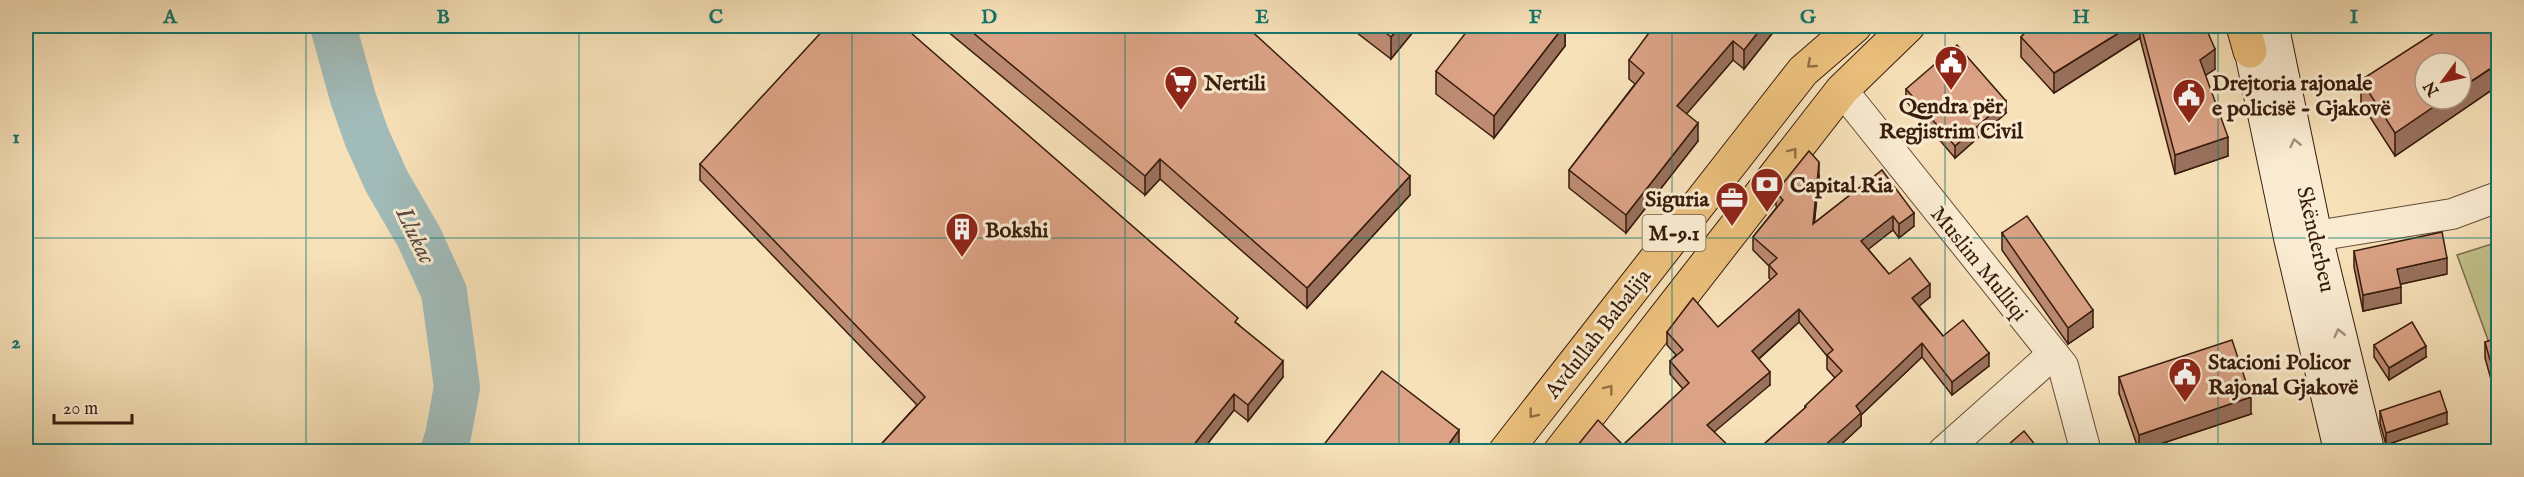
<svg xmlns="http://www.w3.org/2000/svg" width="2524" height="477" font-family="'IM FELL English',serif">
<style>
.green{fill:#c2c18b;stroke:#7c6e4c;stroke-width:1.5}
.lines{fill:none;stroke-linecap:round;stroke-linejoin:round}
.river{stroke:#a1bbb9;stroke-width:46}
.minor-casing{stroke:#674c37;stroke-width:32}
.secondary-casing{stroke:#371b0c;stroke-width:35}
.primary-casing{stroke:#371b0c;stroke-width:35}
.minor{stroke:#faecd2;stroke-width:30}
.secondary{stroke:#faecd2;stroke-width:33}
.primary{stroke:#ecc07c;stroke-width:33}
.wall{fill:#bc8b72;stroke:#371b0c;stroke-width:1.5}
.shaded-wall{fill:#99715d;stroke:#371b0c;stroke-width:1.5}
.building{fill:#dba285;stroke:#371b0c;stroke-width:1.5}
.oneway{stroke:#926e44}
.oneway2{stroke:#a28e79}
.grid{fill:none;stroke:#0f766e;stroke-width:1.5;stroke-opacity:0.55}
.labels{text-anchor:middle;stroke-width:6;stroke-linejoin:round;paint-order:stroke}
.shield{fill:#faecd2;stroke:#725a47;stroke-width:1.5}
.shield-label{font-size:21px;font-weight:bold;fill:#371b0c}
.poi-label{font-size:22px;font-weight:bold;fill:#371b0c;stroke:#faecd2;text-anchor:start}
.street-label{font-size:22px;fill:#371b0c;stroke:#faecd2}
.water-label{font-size:24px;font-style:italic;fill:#574b40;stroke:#faecd2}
.neatline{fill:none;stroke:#0f766e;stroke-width:2}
.grid-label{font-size:20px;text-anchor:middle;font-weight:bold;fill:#0f766e}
</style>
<rect width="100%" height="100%" fill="#f7e1b9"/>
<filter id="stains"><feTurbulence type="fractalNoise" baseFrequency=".00333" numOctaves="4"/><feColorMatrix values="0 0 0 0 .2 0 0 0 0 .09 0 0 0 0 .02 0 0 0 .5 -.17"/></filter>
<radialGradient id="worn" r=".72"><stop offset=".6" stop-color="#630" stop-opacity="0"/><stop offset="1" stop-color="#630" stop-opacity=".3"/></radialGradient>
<!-- green -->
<path class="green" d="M2498,242V346L2491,348L2457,255Z"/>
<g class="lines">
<!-- river -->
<path class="river" d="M333,26L353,98L367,138L387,182L419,237L444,292L457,387L448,436L443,452"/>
<defs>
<g id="minor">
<path d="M1842,90L2063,366L2086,452"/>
<path d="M2291,240L2452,214L2498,197"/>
<path d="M1943,452L2053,354"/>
</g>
<g id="secondary">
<path d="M2246,26L2291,240L2341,452"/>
<path d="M2272,26L2315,234L2368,452"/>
</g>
<g id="primary">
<path d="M2243,26L2250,51"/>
<path d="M1505,452L1803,71L1855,26"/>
<path d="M1560,452L1842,90L1908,26"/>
</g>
</defs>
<!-- minor casing -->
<use href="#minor" class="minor-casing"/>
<!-- secondary casing -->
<use href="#secondary" class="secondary-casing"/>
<!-- primary casing -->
<use href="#primary" class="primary-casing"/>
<!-- minor -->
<use href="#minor" class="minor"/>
<!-- secondary -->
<use href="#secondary" class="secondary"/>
<!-- primary -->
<use href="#primary" class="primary"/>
</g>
<!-- wall -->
<g class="wall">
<path d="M941,26H1246L1410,195L1307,308L1160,179L1145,195Z"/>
<path d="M1348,26H1418L1391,59Z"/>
<path d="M1565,26V46L1494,138L1436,94V71Z"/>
<path d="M1778,26L1744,69L1733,60L1686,114L1698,141L1626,233L1569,188V170L1635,84L1629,79V60Z"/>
<path d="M2031,26H2205L2215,69L2205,75L2228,156L2175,174L2140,38L2054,93L2021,57V37Z"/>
<path d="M2499,26V85L2395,156L2361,103V80Z"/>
<path d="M1906,89L2006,113L1955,158L1906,101Z"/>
<path d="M700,164L1238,324L1283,377L1248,421L1234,410L1201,452H874L917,405L700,180Z"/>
<path d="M1882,170L1914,226L1899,238L1893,230L1868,249L1889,274L1930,297L1919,306L1943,336L1989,366L1952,395L1922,357L1861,415V426L1833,452H1755L1805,408V406L1835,378L1827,369V356L1799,322L1759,359L1770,385L1623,445L1683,389L1670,374V361L1676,355L1667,345V332L1718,327L1771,280L1769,278V266L1753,250V237L1777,207L1776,206V192L1819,176L1814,223Z"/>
<path d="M2002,233L2093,327L2068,344L2002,250Z"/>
<path d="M2354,251L2447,274L2400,284L2401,303L2363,311L2354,267Z"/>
<path d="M2499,338L2497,401L2485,358V342Z"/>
<path d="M2374,345L2426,357L2389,380L2374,357Z"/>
<path d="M2119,377L2251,414L2139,451L2119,393Z"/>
<path d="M2380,411L2447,424L2386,445L2380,423Z"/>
</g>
<!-- shaded-wall -->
<g class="shaded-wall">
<path d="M1400,26H1418L1391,59V37Z"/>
<path d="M1564,26H1565V46L1494,138V116Z"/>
<path d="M1763,26H1778L1744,69V50Z"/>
<path d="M2130,26H2140V38L2054,93V73Z"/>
<path d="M1733,41V60L1677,125V106Z"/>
<path d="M2215,49V69L2200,79V60Z"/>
<path d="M2499,63V85L2395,156V133L2445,99H2461V88Z"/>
<path d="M2006,101V113L1955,158V146Z"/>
<path d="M1698,123V141L1626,233V215Z"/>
<path d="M2228,137V156L2175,174V155Z"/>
<path d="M1160,159V179L1145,195V176Z"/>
<path d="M1819,162V176L1813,238V224Z"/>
<path d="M1410,176V195L1307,308V288Z"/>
<path d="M1914,213V226L1899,238V224Z"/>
<path d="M1893,216V230L1861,255V241Z"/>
<path d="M2447,258V274L2397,285V269Z"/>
<path d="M1930,284V297L1912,312V298Z"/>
<path d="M2401,287V303L2363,311V295Z"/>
<path d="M1799,309V322L1752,365V351Z"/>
<path d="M2093,310V327L2068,344V328Z"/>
<path d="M1922,343V357L1861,415V426L1833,452H1823V447L1856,406Z"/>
<path d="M2426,346V357L2389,380V368Z"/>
<path d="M1989,353V366L1952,395V382Z"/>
<path d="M1283,361V377L1248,421V405Z"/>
<path d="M1770,372V385L1707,438V425Z"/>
<path d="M2499,384V400L2497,401V385Z"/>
<path d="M1234,394V410L1201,452H1188Z"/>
<path d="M2251,397V414L2139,451V435Z"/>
<path d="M2447,412V424L2386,445V433Z"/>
<path d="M1459,430V446L1455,452H1443Z"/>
</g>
<!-- building -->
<g class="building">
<path d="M827,26H903L1238,318L1235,322L1283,361L1248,405L1234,394L1188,452H874L925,397L700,164Z"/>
<path d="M965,26H1246L1410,176L1307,288L1160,159L1145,176Z"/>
<path d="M1377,26H1400L1391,37Z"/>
<path d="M1471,26H1564L1494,116L1436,71Z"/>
<path d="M1654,26H1763L1744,50L1733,41L1677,106L1698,123L1626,215L1569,170L1644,73L1629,60Z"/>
<path d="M2031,26H2130L2054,73L2021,37Z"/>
<path d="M2141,26H2205L2215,49L2200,60L2228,137L2175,155Z"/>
<path d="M2445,26H2499V63L2461,88V63H2425V99H2445L2395,133L2361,80Z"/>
<path d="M1957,45L2006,101L1955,146L1906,89Z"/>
<path d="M1809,151L1819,162L1813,224L1882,170L1914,213L1899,224L1893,216L1861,241L1889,274L1910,258L1930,284L1912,298L1943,336L1963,320L1989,353L1952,382L1922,343L1856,406L1861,413L1823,447L1826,450L1825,452H1755L1806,407L1805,406L1842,371L1827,355L1833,350L1799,309L1752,351L1770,372L1707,425L1735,452H1572L1574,450L1598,420L1623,445L1689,383L1670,361L1683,350L1667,332L1693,298L1718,327L1777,274L1769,265L1777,258L1753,237L1783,200L1776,192Z"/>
<path d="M2027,216L2093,310L2068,328L2002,233Z"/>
<path d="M2442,232L2447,258L2397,269L2401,287L2363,295L2354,251Z"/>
<path d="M2412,322L2426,346L2389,368L2374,345Z"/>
<path d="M2499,338V384L2497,385L2485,342Z"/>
<path d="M2232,340L2251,397L2139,435L2119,377Z"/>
<path d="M1382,371L1459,430L1443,452H1318Z"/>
<path d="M2440,391L2447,412L2386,433L2380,411Z"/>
<path d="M2024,431L2041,452H2000Z"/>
</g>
<!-- one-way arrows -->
<defs><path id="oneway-chevron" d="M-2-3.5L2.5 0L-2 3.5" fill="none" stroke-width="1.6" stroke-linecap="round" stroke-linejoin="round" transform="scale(1.5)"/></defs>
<g class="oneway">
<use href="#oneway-chevron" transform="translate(1811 64) rotate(139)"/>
<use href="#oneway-chevron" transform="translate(1793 152) rotate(-52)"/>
<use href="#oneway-chevron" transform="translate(1609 389) rotate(-52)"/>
<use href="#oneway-chevron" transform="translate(1533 414) rotate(128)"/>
</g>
<g class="oneway2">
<use href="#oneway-chevron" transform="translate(2295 143) rotate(-102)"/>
<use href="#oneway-chevron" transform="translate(2339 333) rotate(-103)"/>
</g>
<!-- grid -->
<path class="grid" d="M306,26V452M579,26V452M852,26V452M1125,26V452M1399,26V452M1672,26V452M1945,26V452M2218,26V452M26,238H2498"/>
<!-- icons -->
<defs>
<symbol id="civic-pin" viewBox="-11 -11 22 30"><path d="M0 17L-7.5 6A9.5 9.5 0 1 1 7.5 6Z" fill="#8f2418" stroke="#faecd2"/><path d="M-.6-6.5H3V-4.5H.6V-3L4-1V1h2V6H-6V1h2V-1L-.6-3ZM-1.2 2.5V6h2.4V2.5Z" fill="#fff"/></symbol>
<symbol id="supermarket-pin" viewBox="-11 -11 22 30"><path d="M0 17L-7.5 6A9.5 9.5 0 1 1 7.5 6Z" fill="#8f2418" stroke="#faecd2"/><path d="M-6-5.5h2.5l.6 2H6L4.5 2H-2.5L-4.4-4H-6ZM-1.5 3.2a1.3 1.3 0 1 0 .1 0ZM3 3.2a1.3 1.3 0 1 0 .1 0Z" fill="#fff"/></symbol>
<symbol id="bank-pin" viewBox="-11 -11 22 30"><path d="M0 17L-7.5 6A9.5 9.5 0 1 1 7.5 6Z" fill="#8f2418" stroke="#faecd2"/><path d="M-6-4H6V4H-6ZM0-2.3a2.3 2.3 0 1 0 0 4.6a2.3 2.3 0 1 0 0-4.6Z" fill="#fff"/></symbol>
<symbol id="office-pin" viewBox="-11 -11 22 30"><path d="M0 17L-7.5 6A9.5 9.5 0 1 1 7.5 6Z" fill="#8f2418" stroke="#faecd2"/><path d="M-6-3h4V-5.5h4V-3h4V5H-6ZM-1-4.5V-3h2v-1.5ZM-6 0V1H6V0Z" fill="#fff"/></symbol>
<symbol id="building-pin" viewBox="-11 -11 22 30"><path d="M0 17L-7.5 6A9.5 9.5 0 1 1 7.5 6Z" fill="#8f2418" stroke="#faecd2"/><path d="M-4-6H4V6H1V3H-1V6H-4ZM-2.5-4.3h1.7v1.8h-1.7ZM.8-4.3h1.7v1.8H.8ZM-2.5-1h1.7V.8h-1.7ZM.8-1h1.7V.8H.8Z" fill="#fff"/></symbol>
</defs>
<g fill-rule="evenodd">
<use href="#civic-pin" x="1932" y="43" width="38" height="52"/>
<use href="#supermarket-pin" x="1162" y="63" width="38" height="52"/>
<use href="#civic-pin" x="2170" y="76" width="38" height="52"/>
<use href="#bank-pin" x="1748" y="165" width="38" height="52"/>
<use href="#office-pin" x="1713" y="179" width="38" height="52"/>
<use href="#building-pin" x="943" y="210" width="38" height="52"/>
<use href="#civic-pin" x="2166" y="355" width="38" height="52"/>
</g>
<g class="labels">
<!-- shield labels -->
<rect class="shield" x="1642.5" y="215" width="63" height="36" rx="4.5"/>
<g class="shield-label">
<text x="1674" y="240">M-9.1</text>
</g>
<!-- poi labels -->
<g class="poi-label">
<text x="1204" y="90">Nertili</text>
<text x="2212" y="90">Drejtoria rajonale<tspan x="2212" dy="25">e policisë - Gjakovë</tspan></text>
<text x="1951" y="113" text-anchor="middle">Qendra për<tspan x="1951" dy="25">Regjistrim Civil</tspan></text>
<text x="1790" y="192">Capital Ria</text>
<text x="1709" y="206" text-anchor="end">Siguria</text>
<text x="985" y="237">Bokshi</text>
<text x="2208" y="369">Stacioni Policor<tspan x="2208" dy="25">Rajonal Gjakovë</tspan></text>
</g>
<!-- street labels -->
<g class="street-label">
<text transform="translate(2317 239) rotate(77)" y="8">Skënderbeu</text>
<text transform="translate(1980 263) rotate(51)" y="8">Muslim Mulliqi</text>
<text transform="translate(1597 333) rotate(-52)" y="8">Avdullah Babalija</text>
</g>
<!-- water labels -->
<g class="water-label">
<text transform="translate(416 235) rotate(64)" y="8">Llukac</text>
</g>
</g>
<!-- margin -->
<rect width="2524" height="477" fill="none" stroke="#f7e1b9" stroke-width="66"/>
<!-- north arrow -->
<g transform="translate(2443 81) rotate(237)"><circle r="28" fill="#faecd2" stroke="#ac9883" stroke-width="1.5"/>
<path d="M0-4.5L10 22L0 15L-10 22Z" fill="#8f2418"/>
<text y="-9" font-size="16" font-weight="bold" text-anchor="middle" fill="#371b0c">N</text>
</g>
<!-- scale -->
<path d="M54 414v9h78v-9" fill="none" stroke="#371b0c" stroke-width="3"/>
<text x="63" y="414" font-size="18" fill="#371b0c" stroke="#faecd2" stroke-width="4.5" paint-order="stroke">20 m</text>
<rect x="33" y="33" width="2458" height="411" class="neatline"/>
<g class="grid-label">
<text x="170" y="23">A</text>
<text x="443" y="23">B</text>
<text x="716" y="23">C</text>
<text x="989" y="23">D</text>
<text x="1262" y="23">E</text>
<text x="1535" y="23">F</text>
<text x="1808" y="23">G</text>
<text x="2081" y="23">H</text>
<text x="2354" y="23">I</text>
<text x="16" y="143">1</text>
<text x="16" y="348">2</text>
</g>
<rect width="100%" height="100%" filter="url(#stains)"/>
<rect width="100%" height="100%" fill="url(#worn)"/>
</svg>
